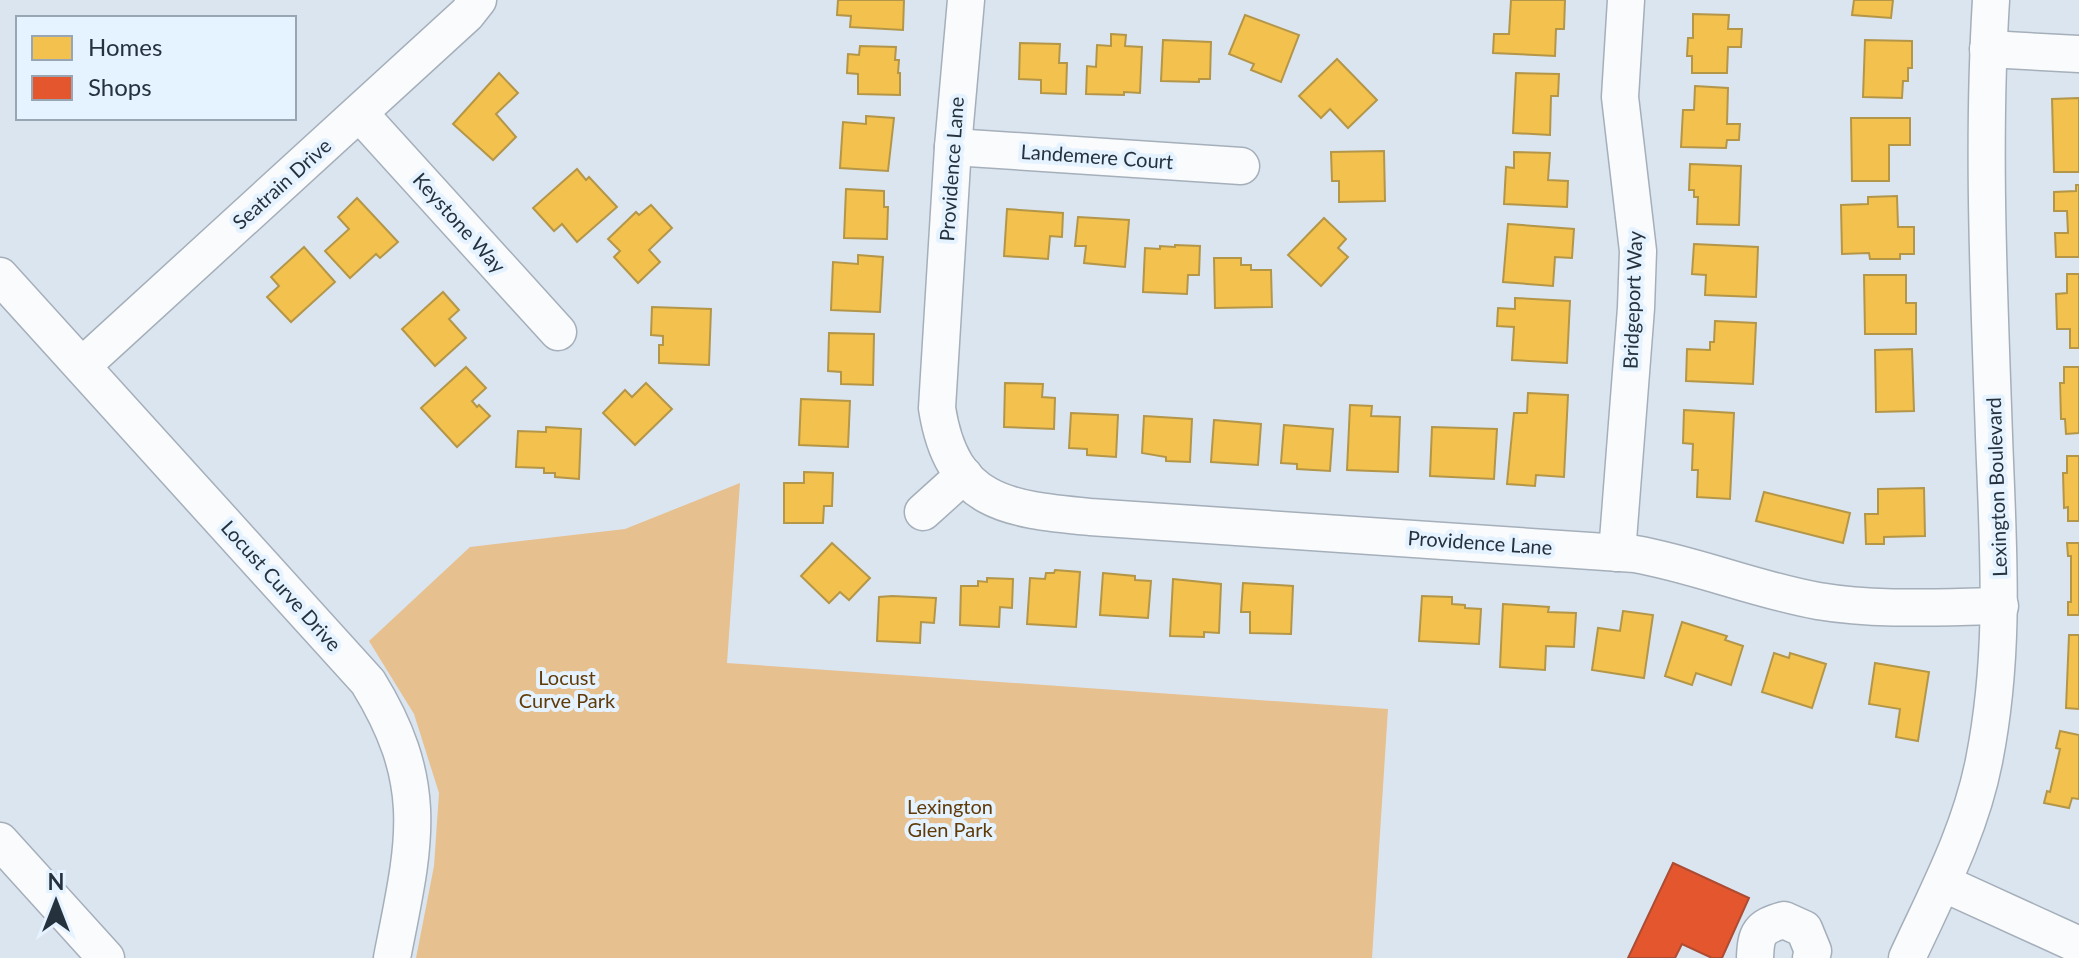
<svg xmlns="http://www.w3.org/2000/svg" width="2079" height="958" font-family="Lato,sans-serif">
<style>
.green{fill:#e6c08f}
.homes{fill:#f2c14e;stroke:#b49649;stroke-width:2}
.shops{fill:#e4572e;stroke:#ab4c33;stroke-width:2}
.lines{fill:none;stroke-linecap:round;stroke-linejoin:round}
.minor-casing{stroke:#a5afba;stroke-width:39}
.minor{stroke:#fafbfd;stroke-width:36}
.labels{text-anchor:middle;stroke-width:8;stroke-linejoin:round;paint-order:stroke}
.street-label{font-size:20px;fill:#25323e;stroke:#e5f2ff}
.park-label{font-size:20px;fill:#603b08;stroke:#e5f2ff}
</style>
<rect width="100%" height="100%" fill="#dbe5f0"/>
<!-- green -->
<path class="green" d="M740,483L727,663L1388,709L1372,958H416L434,866L439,793L414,714L369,641L470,547L625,529Z"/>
<!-- homes -->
<g class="homes">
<path d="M838,0H904L903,30L850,27L851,16L837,15Z"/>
<path d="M1511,0H1565L1564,29H1556L1555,56L1493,53L1494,34H1509Z"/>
<path d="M1854,0H1893L1891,18L1852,15Z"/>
<path d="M1693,14L1729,15L1728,29H1742L1741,47H1728L1727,73H1692V56H1687L1688,38H1693Z"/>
<path d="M1245,15L1299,35L1281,82L1251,70L1254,64L1229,54Z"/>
<path d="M1111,34L1126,35L1125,46L1142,47L1140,93L1124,92V95L1086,94L1087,66L1096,67L1097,45L1111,46Z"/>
<path d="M1163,40L1211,42L1210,79H1199V82L1161,81Z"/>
<path d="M1865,40L1912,41V68H1908V81H1903L1902,98L1863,97Z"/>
<path d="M1020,43L1060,44L1059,63H1067L1066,94L1041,93V80L1019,79Z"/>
<path d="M860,46L896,47L895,60H899L898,73H900V95L858,94V74L847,73L848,54L859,55Z"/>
<path d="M1337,59L1377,100L1348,128L1330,109L1321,118L1299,96Z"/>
<path d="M499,73L518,93L496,114L516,137L493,160L453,124Z"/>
<path d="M1516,73L1559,74L1558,96H1551L1550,135L1513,133Z"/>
<path d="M1695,86L1728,88L1727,124H1740L1739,140H1727L1726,148L1681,147L1683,110H1694Z"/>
<path d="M2079,98V172H2054L2052,99Z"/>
<path d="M866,116L894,118L888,171L840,168L843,122L866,124Z"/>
<path d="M1851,118H1910V145H1889V181H1852Z"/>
<path d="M1384,151L1385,201L1339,202V181H1332L1331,152Z"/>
<path d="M1514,152L1550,153L1548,180L1568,181L1567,207L1504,204L1506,167L1514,168Z"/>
<path d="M1690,164L1741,166L1739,225L1697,224L1698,197H1694V190H1689Z"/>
<path d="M577,169L586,180L589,177L617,207L577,242L562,224L554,231L533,208Z"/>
<path d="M2076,185H2079V257H2056L2055,233H2068L2067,211H2054V192L2076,191Z"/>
<path d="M846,189L884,191V207H888L887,239L844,238Z"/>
<path d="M1897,196L1898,227H1914V254H1900V259H1870L1869,253L1842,254L1841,205L1868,204V197Z"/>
<path d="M357,198L398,242L380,258L376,254L350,278L325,251L349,229L338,217Z"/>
<path d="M651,205L672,228L649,250L660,262L638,283L614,257L620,251L608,239L636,212L639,215Z"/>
<path d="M1007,209L1063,213L1062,237L1050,236L1048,259L1004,256Z"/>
<path d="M1078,217L1129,220L1125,267L1084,263L1086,246H1075Z"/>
<path d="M1324,218L1346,239L1338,248L1348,257L1321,286L1288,255Z"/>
<path d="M1508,224L1574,229L1572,258L1555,257L1553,286L1503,282Z"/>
<path d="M1694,244L1758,247L1756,297L1705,295L1706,275L1692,274Z"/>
<path d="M1175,245L1200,246L1199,275H1188L1187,294L1143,292L1145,248L1160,249V246L1175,247Z"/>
<path d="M304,247L335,282L291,322L267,297L279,286L271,277Z"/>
<path d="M858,255L883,257L880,312L831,310L833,262L858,264Z"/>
<path d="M1214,258H1241V265H1251V270H1271L1272,307L1215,308Z"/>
<path d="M2067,274H2079V348H2070V329H2057L2056,294L2067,293Z"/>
<path d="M1864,275H1906V303H1916V334H1865Z"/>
<path d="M443,292L459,310L449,319L466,338L435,366L402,329Z"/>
<path d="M1515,298L1570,301L1567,363L1512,360L1514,327L1497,326L1498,308L1515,309Z"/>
<path d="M652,307L711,309L709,365L659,363V345H663V336L651,335Z"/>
<path d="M1715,321L1756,323L1753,384L1686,381L1687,349L1710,350V342H1714Z"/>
<path d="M829,333L874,334L873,385L841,384V372L828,371Z"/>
<path d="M1912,349L1914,411L1876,412L1875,350Z"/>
<path d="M466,367L486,388L472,401L477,407L479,405L490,416L457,447L421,408Z"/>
<path d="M2064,367H2079V433L2066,434L2065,419H2061L2060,383H2064Z"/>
<path d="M646,383L672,409L635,445L603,413L625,390L632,397Z"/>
<path d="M1005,383L1043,384L1042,397L1055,398L1054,429L1004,427Z"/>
<path d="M1528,393L1568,395L1564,477L1536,475L1535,486L1507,484L1514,413H1527Z"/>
<path d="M801,399L850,401L848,447L799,445Z"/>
<path d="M1350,405L1372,406L1371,416L1400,417L1398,472L1347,470Z"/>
<path d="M1684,410L1734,413L1730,499L1697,497L1698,470H1692L1693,444L1683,443Z"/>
<path d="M1071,413L1118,415L1116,457L1087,455V449L1069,448Z"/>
<path d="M1144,416L1192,419L1190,462L1166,461V457L1142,453Z"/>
<path d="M1214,420L1261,424L1258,465L1211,462Z"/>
<path d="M1284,425L1333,429L1330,471L1297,469V464L1281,463Z"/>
<path d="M546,427L581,429L579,479L555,477V473H544V468L516,467L518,431L546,432Z"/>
<path d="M1432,427L1497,429L1494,479L1430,476Z"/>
<path d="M2067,456H2079V521H2068V507L2064,508L2063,473H2067Z"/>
<path d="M804,472L833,473L832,506H824L823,523H784V483H804Z"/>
<path d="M1924,488L1925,536L1884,537V544H1866L1865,514H1878V489Z"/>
<path d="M1764,492L1850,513L1843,543L1756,521Z"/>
<path d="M832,543L870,578L849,600L840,592L829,603L801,576Z"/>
<path d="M2067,543H2079V615H2068V602H2071V556H2068Z"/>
<path d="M1055,570L1080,572L1076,627L1027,624L1030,578L1045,579L1046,573H1054Z"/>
<path d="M1103,573L1135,576V580L1151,581L1148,618L1100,615Z"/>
<path d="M987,578L1013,579L1012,608L1000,607L999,627L960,625L961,586H978V581L987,582Z"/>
<path d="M1173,579L1221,584L1219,633L1204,632V637L1170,636Z"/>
<path d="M1243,583L1293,586L1291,634L1250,633V612H1241Z"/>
<path d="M892,596L936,598L934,623L921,622L920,643L877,641L879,597Z"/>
<path d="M1422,596L1452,597V604L1465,605V608L1481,609L1479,644L1419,641Z"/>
<path d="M1503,604L1549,607L1548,612L1576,613L1574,647L1546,646L1545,670L1500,667Z"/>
<path d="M1623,611L1653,615L1644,678L1592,670L1598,628L1620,631Z"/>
<path d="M1682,622L1727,636L1725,640L1743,646L1731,685L1696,673L1692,685L1665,676Z"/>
<path d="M2069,635H2079V709L2066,708Z"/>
<path d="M1774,653L1789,658L1790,653L1826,664L1812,708L1762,692Z"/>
<path d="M1875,663L1929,672L1918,741L1896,737L1900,709L1869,704Z"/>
<path d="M2060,731L2079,735V799L2072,798L2069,808L2044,803L2047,791L2050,792L2060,749L2056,748Z"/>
</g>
<!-- shops -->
<path class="shops" d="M1673,863L1749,898L1722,958H1712L1682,944L1675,958H1628Z"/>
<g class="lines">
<defs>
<g id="minor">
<path d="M966,0L953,147L937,408C952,504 1007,509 1090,517L1635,554C1697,565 1756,590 1818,601C1878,611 1940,607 2000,606"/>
<path d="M1988,49L2079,54"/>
<path d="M360,114L558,332"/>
<path d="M953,147L1241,166"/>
<path d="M0,276L368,682C432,786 414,845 392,958"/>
<path d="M82,366L467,14L478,0"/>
<path d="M923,512L964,475"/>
<path d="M1617,553L1636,308L1638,251L1620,97L1626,0"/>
<path d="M0,841L106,958"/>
<path d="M1943,883L2079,945"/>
<path d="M1755,958C1756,933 1759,927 1784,920L1804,929L1813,951L1811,958"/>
<path d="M1907,958C1937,893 1970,832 1984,761C2006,650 1998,548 1994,436C1989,290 1982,145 1991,0"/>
</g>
</defs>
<!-- minor casing -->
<use href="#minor" class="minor-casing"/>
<!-- minor -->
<use href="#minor" class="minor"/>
</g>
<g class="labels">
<!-- street labels -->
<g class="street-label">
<text transform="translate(1097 157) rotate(4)" y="7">Landemere Court</text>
<text transform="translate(952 169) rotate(-86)" y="7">Providence Lane</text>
<text transform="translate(282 184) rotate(-42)" y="7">Seatrain Drive</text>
<text transform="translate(459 223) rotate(48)" y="7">Keystone Way</text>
<text transform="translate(1633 300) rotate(-88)" y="7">Bridgeport Way</text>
<text transform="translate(1997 487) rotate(-92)" y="7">Lexington Boulevard</text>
<text transform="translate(1480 543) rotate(4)" y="7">Providence Lane</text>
<text transform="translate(281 586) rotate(48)" y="7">Locust Curve Drive</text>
</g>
<!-- park labels -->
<g class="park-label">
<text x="567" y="685">Locust<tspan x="567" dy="23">Curve Park</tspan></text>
<text x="950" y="814">Lexington<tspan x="950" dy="23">Glen Park</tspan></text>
</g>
</g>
<!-- legend -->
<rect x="16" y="16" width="280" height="104" fill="#e5f2ff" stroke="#98a5b2" stroke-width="2"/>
<rect x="32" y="36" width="40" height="24" fill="#f2c14e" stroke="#98a5b2" stroke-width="2"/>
<text x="88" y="56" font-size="24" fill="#25323e">Homes</text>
<rect x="32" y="76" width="40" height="24" fill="#e4572e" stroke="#98a5b2" stroke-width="2"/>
<text x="88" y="96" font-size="24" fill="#25323e">Shops</text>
<!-- north arrow -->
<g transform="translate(56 902)" stroke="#e5f2ff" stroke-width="6" paint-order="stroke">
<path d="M0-6L14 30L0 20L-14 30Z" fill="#25323e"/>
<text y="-12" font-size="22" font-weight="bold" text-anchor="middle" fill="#25323e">N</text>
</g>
</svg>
